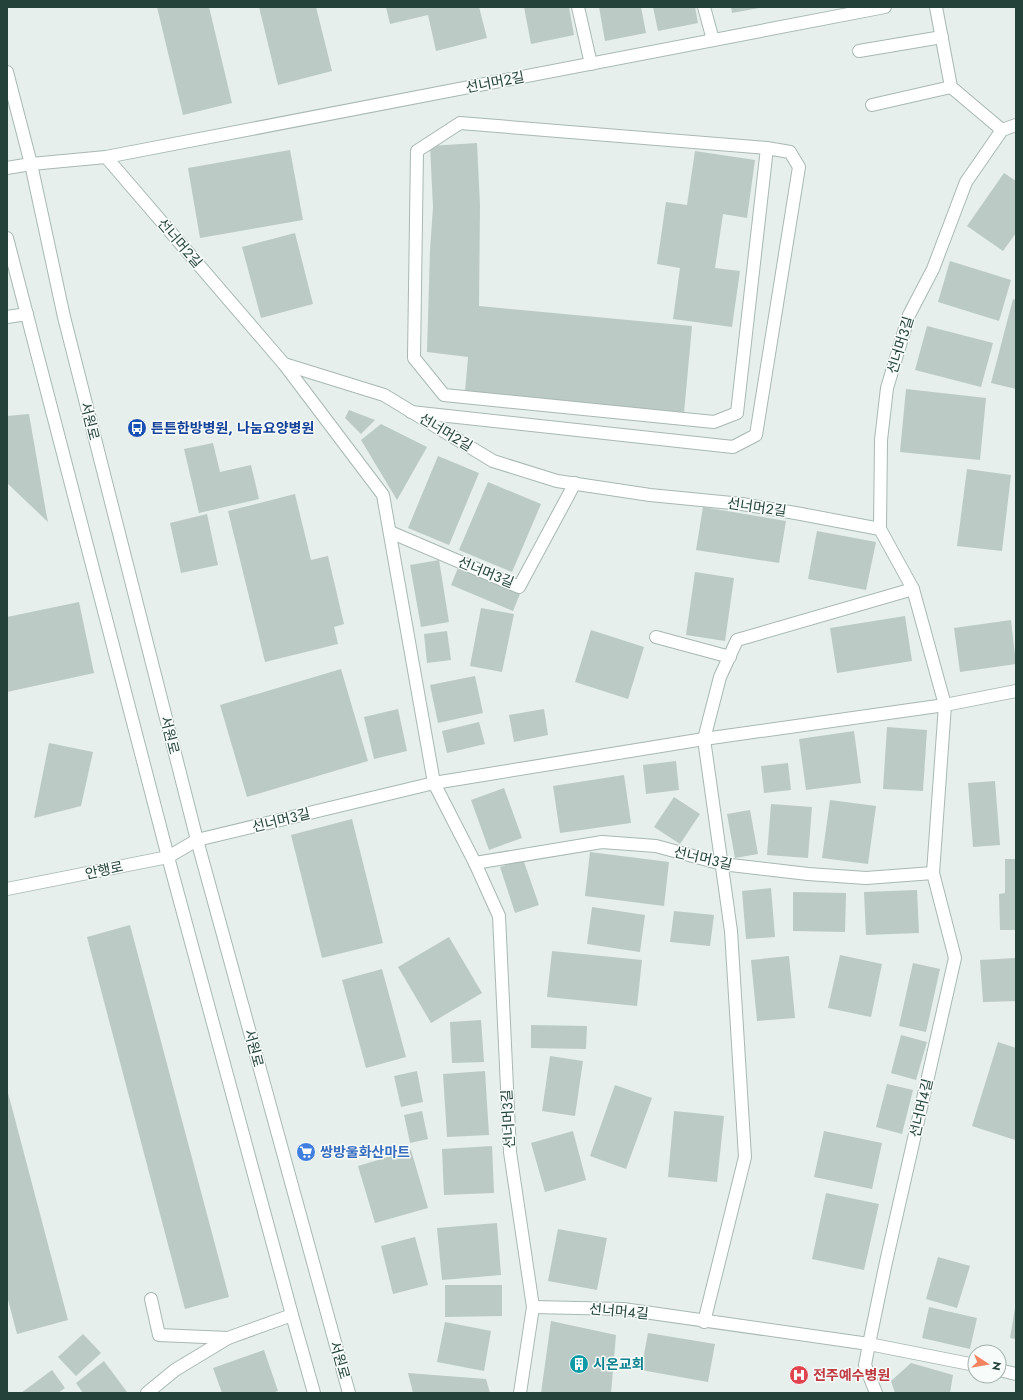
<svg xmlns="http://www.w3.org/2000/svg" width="1023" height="1400" font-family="Jost,'Noto Sans KR',sans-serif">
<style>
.building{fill:#bbcac4}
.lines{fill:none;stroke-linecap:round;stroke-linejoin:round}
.minor-casing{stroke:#a8b8b2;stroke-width:14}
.minor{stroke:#fff;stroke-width:12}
.labels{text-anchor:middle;stroke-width:3;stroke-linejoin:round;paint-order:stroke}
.street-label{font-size:14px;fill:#24423a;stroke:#f7fbf9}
.transit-label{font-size:14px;font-weight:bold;fill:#164399;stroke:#f7fbf9;text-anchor:start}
.shop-label{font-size:14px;font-weight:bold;fill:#366cbe;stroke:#f7fbf9;text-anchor:start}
.culture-label{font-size:14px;font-weight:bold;fill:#0d838f;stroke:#f7fbf9;text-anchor:start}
.health-label{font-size:14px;font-weight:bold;fill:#be3a42;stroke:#f7fbf9;text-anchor:start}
</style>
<rect width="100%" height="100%" fill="#e6efeb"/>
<!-- building -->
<g class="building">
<path d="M157,7H209L232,103L183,115Z"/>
<path d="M259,7H316L332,71L278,85Z"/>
<path d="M386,7H479L487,38L436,51L428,15L390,24Z"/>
<path d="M524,7H569L574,35L531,44Z"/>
<path d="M599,7H641L646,33L605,41Z"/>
<path d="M653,7H695L698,23L658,31Z"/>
<path d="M731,7H759V8L732,13Z"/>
<path d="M477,143L480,205L479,306L692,326L684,413L465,392L468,357L427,352L430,250L433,207L430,146Z"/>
<path d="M290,150L303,220L200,238L188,168Z"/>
<path d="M695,151L755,160L747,218L723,214L715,268L740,271L732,327L673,319L680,268L657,264L666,202L687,205Z"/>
<path d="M1004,173L1016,181V233L1003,251L967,226Z"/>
<path d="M295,233L313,304L261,318L242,247Z"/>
<path d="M950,261L1011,280L999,321L938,302Z"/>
<path d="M1013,299L1016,300V389L991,383Z"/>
<path d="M927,326L993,343L981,387L915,370Z"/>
<path d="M906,389L986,398L980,460L900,452Z"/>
<path d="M349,410L375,420L361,434L345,418Z"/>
<path d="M29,414L46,512L48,522L7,483V416Z"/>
<path d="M381,424L427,447L397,500L361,440Z"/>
<path d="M213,443L220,472L251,465L259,499L199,513L184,449Z"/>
<path d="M438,456L479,473L449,545L408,528Z"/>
<path d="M967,469L1011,475L1002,551L957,546Z"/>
<path d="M488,482L541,504L512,572L459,550Z"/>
<path d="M295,494L311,560L328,556L344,624L334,627L338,644L265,662L228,511Z"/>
<path d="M703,507L786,521L779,563L696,550Z"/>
<path d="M207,514L218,565L181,573L170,523Z"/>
<path d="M817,531L876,542L866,590L808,579Z"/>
<path d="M439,560L449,622L421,627L410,565Z"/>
<path d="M458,568L520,594L513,611L451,585Z"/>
<path d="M695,572L734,578L725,641L686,635Z"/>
<path d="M79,602L94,673L7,692V617Z"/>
<path d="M481,608L514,614L502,672L470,666Z"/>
<path d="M905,616L912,661L837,673L830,628Z"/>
<path d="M1011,620L1016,664L960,672L954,628Z"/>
<path d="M591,630L644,647L628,699L575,682Z"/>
<path d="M447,631L451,660L427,663L424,634Z"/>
<path d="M341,669L368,761L247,797L220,705Z"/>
<path d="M475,676L483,713L438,723L430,685Z"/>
<path d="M398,709L407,751L374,759L364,717Z"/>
<path d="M544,709L548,735L514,742L509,715Z"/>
<path d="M479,722L485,744L447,753L442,731Z"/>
<path d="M887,727L927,730L923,791L883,789Z"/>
<path d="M854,731L861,783L806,790L799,739Z"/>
<path d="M49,743L93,752L81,806L34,818Z"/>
<path d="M676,761L679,790L646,794L643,765Z"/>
<path d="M788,763L791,790L764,793L761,766Z"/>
<path d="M624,775L631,823L560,833L553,786Z"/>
<path d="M995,781L1000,845L973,847L968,783Z"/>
<path d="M504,788L522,838L489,850L471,800Z"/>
<path d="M674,797L700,814L680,844L654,827Z"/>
<path d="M830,800L876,806L868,864L822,858Z"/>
<path d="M771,804L812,807L808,858L767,855Z"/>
<path d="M750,810L758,854L735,858L727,814Z"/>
<path d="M352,819L383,943L322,958L291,835Z"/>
<path d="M590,852L669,862L664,906L585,896Z"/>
<path d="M523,859L539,905L515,913L500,867Z"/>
<path d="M1005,859H1016V930H1000L999,894L1005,893Z"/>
<path d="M771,888L775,937L746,939L742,891Z"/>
<path d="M917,890L919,933L866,935L864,892Z"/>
<path d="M793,892L846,893L845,932L793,931Z"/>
<path d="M592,907L645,915L640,952L587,944Z"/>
<path d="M674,911L714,915L710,946L670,942Z"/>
<path d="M130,925L229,1297L185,1309L87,937Z"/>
<path d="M449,937L482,993L431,1023L398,967Z"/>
<path d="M552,951L642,960L637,1006L547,997Z"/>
<path d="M840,955L882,964L871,1017L828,1008Z"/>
<path d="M789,956L795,1018L757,1021L751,960Z"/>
<path d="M1016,958V1001L983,1002L980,960Z"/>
<path d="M913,963L940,969L926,1032L899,1026Z"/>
<path d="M382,969L406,1057L366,1068L342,980Z"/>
<path d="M481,1020L484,1062L452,1063L450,1022Z"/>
<path d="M531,1025L587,1026L586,1049L531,1048Z"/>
<path d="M901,1035L927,1042L916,1080L891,1073Z"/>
<path d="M998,1042L1016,1048V1136L1015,1140L972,1126Z"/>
<path d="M550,1056L583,1061L575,1116L542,1111Z"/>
<path d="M417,1071L423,1102L401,1107L394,1076Z"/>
<path d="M485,1071L489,1135L447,1137L443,1074Z"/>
<path d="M887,1084L913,1090L902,1134L876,1127Z"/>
<path d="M615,1085L652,1098L626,1169L590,1156Z"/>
<path d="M7,1089L68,1320L17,1334L7,1296Z"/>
<path d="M422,1111L428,1139L410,1143L404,1115Z"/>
<path d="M674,1111L724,1116L717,1182L668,1177Z"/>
<path d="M573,1131L586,1180L545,1192L531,1143Z"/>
<path d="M824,1131L882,1143L872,1189L814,1177Z"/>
<path d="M492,1146L494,1193L444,1195L442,1149Z"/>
<path d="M411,1150L428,1208L375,1223L358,1166Z"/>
<path d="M826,1193L879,1204L864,1270L812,1259Z"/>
<path d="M497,1223L501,1275L442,1280L437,1228Z"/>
<path d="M558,1229L607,1238L597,1290L548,1281Z"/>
<path d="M415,1237L428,1285L393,1294L381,1246Z"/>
<path d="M938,1257L970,1266L957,1308L926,1299Z"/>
<path d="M445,1285H502V1316L445,1317Z"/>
<path d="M929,1307L977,1318L970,1349L922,1338Z"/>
<path d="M1015,1308H1016V1339L1010,1338Z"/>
<path d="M551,1321L616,1335L611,1393H541Z"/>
<path d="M445,1322L491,1331L484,1371L437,1362Z"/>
<path d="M648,1333L715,1344L708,1382L641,1370Z"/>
<path d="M83,1334L101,1353L76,1376L58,1357Z"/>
<path d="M264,1350L278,1391L271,1393H222L213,1368Z"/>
<path d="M104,1361L127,1392L125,1393H83L76,1383Z"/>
<path d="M911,1363L953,1375L950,1393H895L891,1381Z"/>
<path d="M52,1370L65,1388L58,1393H21Z"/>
<path d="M408,1373L486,1379L490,1393H413Z"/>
</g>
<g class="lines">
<defs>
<g id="minor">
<path d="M578,7L591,64"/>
<path d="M704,7L713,40"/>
<path d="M936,7L951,87L1002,130"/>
<path d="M859,51L942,37"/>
<path d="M7,72L31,164L64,317L197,840L349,1393"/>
<path d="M872,105L951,87"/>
<path d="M106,157L284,364L383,495L434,783L475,863L499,916L510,1152L533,1307L520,1393"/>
<path d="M7,168L31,164L106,157L885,7"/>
<path d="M7,238L168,857L292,1315L314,1393"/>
<path d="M7,317L27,314"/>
<path d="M284,364L384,395L493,461L557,481L650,495L742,504L801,514L880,529"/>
<path d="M411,412L733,447L756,435L799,167L790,152L767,148L460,123L417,151L414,358L444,395L714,422L737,413L767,148"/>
<path d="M390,532L519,587L575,483"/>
<path d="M656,637L730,657"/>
<path d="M475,863L602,842L656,846L722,864L808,874L866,878L933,873"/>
<path d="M7,889L168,857L197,840L434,783L704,739L945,705L1016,691"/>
<path d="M151,1299L159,1335L228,1338"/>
<path d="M533,1307L623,1309L869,1344L975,1365"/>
<path d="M704,1322L745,1157L731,931L704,739L720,677L737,640L913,589"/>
<path d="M999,1370L1016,1374"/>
<path d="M147,1393L175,1370L228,1338L292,1315"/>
<path d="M876,1393L865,1365L869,1344L886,1262L955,958L933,873L945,705L913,589L880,529L881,440L887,388L909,315L933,269L966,182L1002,130L1016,125"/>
</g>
</defs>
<!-- minor casing -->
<use href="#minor" class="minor-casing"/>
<!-- minor -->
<use href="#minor" class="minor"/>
</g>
<!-- icons -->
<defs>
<symbol id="bus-disc" viewBox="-11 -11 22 22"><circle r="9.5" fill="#1a4fb4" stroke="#f7fbf9"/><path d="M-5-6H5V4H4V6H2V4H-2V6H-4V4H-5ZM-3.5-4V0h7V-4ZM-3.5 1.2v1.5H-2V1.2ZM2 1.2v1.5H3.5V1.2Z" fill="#fff"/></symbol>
<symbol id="supermarket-disc" viewBox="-11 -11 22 22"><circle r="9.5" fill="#3f7fe0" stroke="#f7fbf9"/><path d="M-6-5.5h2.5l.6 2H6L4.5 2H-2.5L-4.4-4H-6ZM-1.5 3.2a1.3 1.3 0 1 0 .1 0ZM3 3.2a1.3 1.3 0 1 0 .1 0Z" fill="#fff"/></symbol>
<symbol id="building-disc" viewBox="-11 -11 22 22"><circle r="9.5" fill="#0f9aa8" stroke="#f7fbf9"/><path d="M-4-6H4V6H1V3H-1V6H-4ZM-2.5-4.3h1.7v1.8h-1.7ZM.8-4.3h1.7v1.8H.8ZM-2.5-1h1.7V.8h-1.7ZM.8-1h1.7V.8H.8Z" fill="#fff"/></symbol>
<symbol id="hospital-disc" viewBox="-11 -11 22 22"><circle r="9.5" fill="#e0444e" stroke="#f7fbf9"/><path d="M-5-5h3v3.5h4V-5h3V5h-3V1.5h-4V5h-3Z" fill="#fff"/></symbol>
</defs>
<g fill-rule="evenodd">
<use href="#bus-disc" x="126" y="417" width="22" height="22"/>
<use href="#supermarket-disc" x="295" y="1141" width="22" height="22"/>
<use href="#building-disc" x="568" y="1353" width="22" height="22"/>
<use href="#hospital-disc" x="788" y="1364" width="22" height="22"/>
</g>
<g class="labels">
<!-- street labels -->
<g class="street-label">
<text transform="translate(495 82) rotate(-11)" y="5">선너머2길</text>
<text transform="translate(180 243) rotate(49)" y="5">선너머2길</text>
<text transform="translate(900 345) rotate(-73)" y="5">선너머3길</text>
<text transform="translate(90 421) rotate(76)" y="5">서원로</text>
<text transform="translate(446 432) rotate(31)" y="5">선너머2길</text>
<text transform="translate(757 507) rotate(8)" y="5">선너머2길</text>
<text transform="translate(486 572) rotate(22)" y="5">선너머3길</text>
<text transform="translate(170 735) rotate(76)" y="5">서원로</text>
<text transform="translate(281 820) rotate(-14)" y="5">선너머3길</text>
<text transform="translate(703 858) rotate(13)" y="5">선너머3길</text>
<text transform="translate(104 870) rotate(-12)" y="5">안행로</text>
<text transform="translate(254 1048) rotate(75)" y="5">서원로</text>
<text transform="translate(921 1108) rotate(-77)" y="5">선너머4길</text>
<text transform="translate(508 1119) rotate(-93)" y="5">선너머3길</text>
<text transform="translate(619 1311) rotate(5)" y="5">선너머4길</text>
<text transform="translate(340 1360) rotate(74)" y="5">서원로</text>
</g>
<!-- transit labels -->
<g class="transit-label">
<text x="151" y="433">튼튼한방병원, 나눔요양병원</text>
</g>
<!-- shop labels -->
<g class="shop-label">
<text x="320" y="1157">쌍방울화산마트</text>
</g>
<!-- culture labels -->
<g class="culture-label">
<text x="593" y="1369">시온교회</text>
</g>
<!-- health labels -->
<g class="health-label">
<text x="813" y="1380">전주예수병원</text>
</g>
</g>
<!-- border -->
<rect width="1023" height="1400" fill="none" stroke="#24423a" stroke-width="16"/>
<!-- north arrow -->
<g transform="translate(987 1364) rotate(102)"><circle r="19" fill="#f7fbf9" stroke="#a3b1ad"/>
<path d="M0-3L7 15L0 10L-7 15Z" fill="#f4845f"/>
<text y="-6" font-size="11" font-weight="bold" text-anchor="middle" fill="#24423a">N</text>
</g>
</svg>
